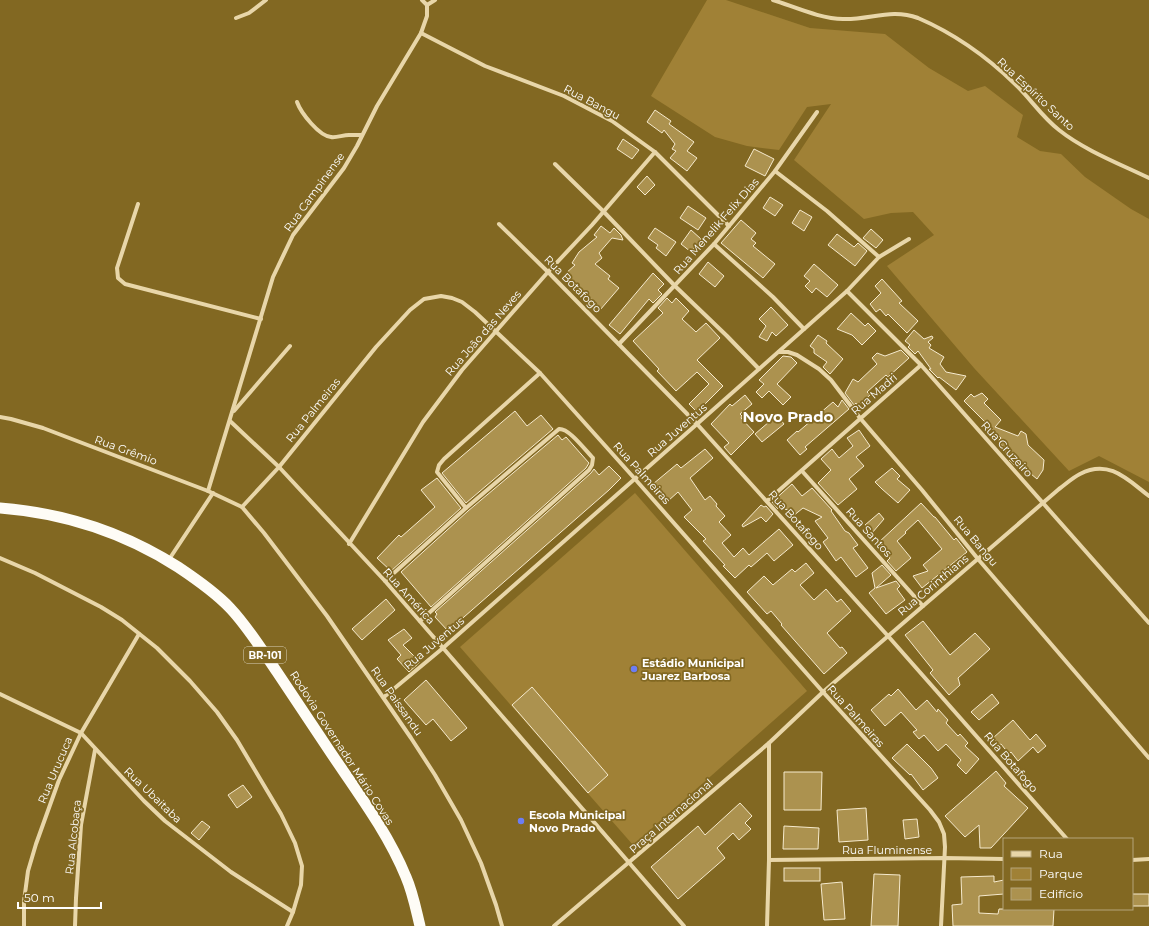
<svg xmlns="http://www.w3.org/2000/svg" width="1149" height="926" font-family="Montserrat,sans-serif">
<style>
.green{fill:#a08136}
.building{fill:#ac924f;stroke:#f6eacd}
.lines{fill:none;stroke-linecap:round;stroke-linejoin:round}
.minor{stroke:#e8d6a9;stroke-width:4}
.trunk{stroke:#fefcf6;stroke-width:11}
.poi-dot{fill:#6c7df4;stroke:#826822;stroke-width:1.5}
.labels{text-anchor:middle;stroke-width:3.5;stroke-linejoin:round;paint-order:stroke}
.shield{fill:#826822;stroke:#dad2bd;stroke-width:1}
.shield-label{font-size:10px;font-weight:bold;fill:#fff}
.street-label{font-size:11px;fill:#fff;stroke:#826822}
.poi-label{font-size:11px;font-weight:bold;fill:#fff;stroke:#826822;text-anchor:start}
.district-label{font-size:15px;font-weight:bold;fill:#fff;stroke:#826822}
</style>
<rect width="100%" height="100%" fill="#826822"/>
<!-- green -->
<g class="green">
<path d="M707,0H726L810,28L885,34L929,68L968,91L985,86L1023,115L1017,137L1040,151L1061,154L1085,177L1131,209L1149,219V482L1099,456L1069,471L974,368L887,266L934,235L913,212L891,213L864,219L794,160L831,104L807,107L779,150L747,146L715,137L651,96Z"/>
<path d="M635,493L807,691L633,845L460,647Z"/>
</g>
<!-- building -->
<g class="building">
<path d="M655,110L671,121L669,124L694,142L687,151L697,158L687,171L670,158L676,151L672,149L675,144L664,130L662,133L647,122Z"/>
<path d="M623,139L639,150L632,159L617,149Z"/>
<path d="M754,149L774,159L765,176L745,166Z"/>
<path d="M647,176L655,185L645,195L637,187Z"/>
<path d="M770,197L783,205L775,216L763,208Z"/>
<path d="M688,206L706,218L698,230L680,218Z"/>
<path d="M800,210L812,217L804,231L792,223Z"/>
<path d="M741,220L756,233L751,239L756,243L753,246L775,264L763,278L721,243Z"/>
<path d="M601,226L610,233L614,228L621,235L623,240L612,238L599,253L602,258L595,264L610,276L608,279L619,288L600,310L594,304L595,302L576,287L565,274L575,265L572,263L579,252L597,237L594,235Z"/>
<path d="M655,228L676,242L666,256L656,248L658,245L648,238Z"/>
<path d="M871,229L883,240L876,248L863,238Z"/>
<path d="M691,230L701,239L691,252L681,244Z"/>
<path d="M837,234L854,247L858,243L867,251L855,266L828,245Z"/>
<path d="M708,262L724,276L715,287L699,274Z"/>
<path d="M814,264L838,285L827,297L816,288L812,293L805,286L810,281L804,276Z"/>
<path d="M653,273L664,284L658,290L662,294L653,303L649,299L620,334L609,325Z"/>
<path d="M882,279L902,301L899,303L918,321L907,333L888,314L886,316L880,309L876,312L870,304L881,293L875,286Z"/>
<path d="M667,298L672,303L676,298L689,311L682,319L696,332L706,323L720,338L697,360L723,386L697,412L689,404L709,384L697,372L676,391L657,371L659,369L633,341L663,313L658,308Z"/>
<path d="M771,307L788,325L776,336L772,332L767,341L759,337L766,326L759,319Z"/>
<path d="M851,313L865,326L868,323L876,331L862,345L852,335L837,329Z"/>
<path d="M914,330L924,339L932,336L933,338L928,342L931,345L929,348L944,357L940,364L946,372L966,376L956,390L939,377L938,378L929,369H931L918,351L915,354L908,347L910,345L905,341Z"/>
<path d="M818,335L827,341L826,343L843,359L830,374L823,367L827,362L814,353V349L810,346Z"/>
<path d="M901,350L909,358L888,377L886,375L867,392L870,395L858,406L856,403L854,405L845,393L853,379L858,382L877,364L872,358L877,353L885,356Z"/>
<path d="M783,356L791,357L797,363L777,384L791,397L783,405L769,391L762,398L756,392L764,384L759,380Z"/>
<path d="M982,393L988,399L984,403L1001,420L995,427L1018,436L1021,431L1026,434L1028,445L1044,460L1043,470L1037,479L1031,474L1028,476L1011,462L1009,460L1012,457L1005,452L999,440L1001,438L964,401L971,394L974,397Z"/>
<path d="M745,395L752,404L740,414L742,416L741,418L754,432L731,455L724,447L729,443L711,424L730,404L732,406Z"/>
<path d="M842,400L849,409L805,447L807,449L800,455L787,440L797,431L798,432L833,402L838,407Z"/>
<path d="M515,411L527,426L541,415L553,429L466,503L442,473Z"/>
<path d="M777,415L784,424L762,442L755,434Z"/>
<path d="M859,430L870,446L856,457L864,466L849,479L857,489L838,505L818,483L831,470L821,459L832,449L839,458L853,446L847,438Z"/>
<path d="M558,435L562,440L566,437L589,463L586,468L431,607L401,572L468,511Z"/>
<path d="M705,449L713,458L690,478L705,500L710,496L717,504L716,506L725,516L719,522L731,535L722,543L734,557L743,548L749,555L779,529L793,545L774,561L767,553L751,567L749,565L735,578L723,566L725,565L703,541L706,539L684,517L692,510L678,492L668,501L653,484L677,464L681,468Z"/>
<path d="M609,466L621,478L609,490L448,631L435,617L437,614L435,612L591,473L594,469L599,475Z"/>
<path d="M892,468L900,476L897,479L910,490L898,503L882,489L875,482Z"/>
<path d="M437,478L461,508L391,571L377,558L399,535L401,537L435,507L421,490Z"/>
<path d="M792,484L802,496L812,488L832,510L831,511L845,531L849,533L858,545L853,548L868,568L856,577L841,557L836,561L823,542L828,538L815,521L822,517L803,508L793,516L787,509L786,510L782,505L778,509L772,502Z"/>
<path d="M921,503L934,517H935L954,540L956,538L967,552L922,588L913,576L928,571L923,565L942,549L918,520L905,532L906,533L897,541L911,558L896,571L887,561L890,558L878,543Z"/>
<path d="M761,505L764,507L766,506L773,514L766,522L761,517L743,527L742,525Z"/>
<path d="M879,513L884,519L872,533L865,525Z"/>
<path d="M806,563L814,573L800,585L814,600L826,589L837,602L841,599L851,611L827,633L840,648L842,647L847,653L824,674L781,625L782,624L771,611L767,614L747,592L764,576L773,585L792,569L795,572Z"/>
<path d="M882,565L891,575L876,588L896,581L900,586L897,589L905,600L886,614L869,593L875,588L872,573Z"/>
<path d="M386,599L395,610L362,640L352,629Z"/>
<path d="M923,621L950,655L975,633L990,649L958,678L960,685L949,695L930,673L933,670L905,635Z"/>
<path d="M404,629L412,638L403,645L420,662L409,672L397,659L401,655L388,640Z"/>
<path d="M426,680L467,728L451,741L433,719L426,725L404,700Z"/>
<path d="M532,687L608,775L588,793L512,705Z"/>
<path d="M898,689L916,710L927,700L937,712L938,709L948,720L946,723L958,736L960,734L968,743L965,746L979,759L966,774L957,765L961,760L946,744L938,751L924,735L919,739L913,732L917,730L901,712L885,726L871,710L889,694L891,696Z"/>
<path d="M992,694L999,703L979,720L971,712Z"/>
<path d="M1013,720L1030,740L1036,734L1046,746L1038,753L1033,747L1018,761L1011,752L1009,754L1001,744L999,745L993,738Z"/>
<path d="M907,744L931,768L938,778L923,790L911,774L910,775L892,758Z"/>
<path d="M996,771L1006,783L1004,786L1028,808L991,848H980L979,825L965,837L945,816Z"/>
<path d="M784,772H822L821,810H784Z"/>
<path d="M243,785L252,797L237,808L228,795Z"/>
<path d="M740,803L752,816L745,823L751,829L739,840L733,833L717,848L725,858L678,899L651,867L698,826L705,835Z"/>
<path d="M866,808L868,840L839,842L837,810Z"/>
<path d="M917,819L919,837L905,839L903,820Z"/>
<path d="M202,821L210,827L199,840L191,833Z"/>
<path d="M784,826L819,828L818,849H783Z"/>
<rect x="784" y="868" width="36" height="13"/>
<path d="M874,874L900,875L898,926H871Z"/>
<path d="M994,876V882L1004,880V894L979,896V913L998,914L999,909H1054L1053,926H953L952,905L962,904L961,877Z"/>
<path d="M842,882L845,919L824,920L821,884Z"/>
<rect x="1132" y="894" width="17" height="12"/>
</g>
<g class="lines">
<!-- minor -->
<g class="minor">
<path d="M422,0L427,5"/>
<path d="M773,0C795,7 821,19 843,19C870,20 891,8 918,18C953,33 987,57 1015,84C1030,98 1042,117 1059,130C1084,150 1120,164 1149,178"/>
<path d="M427,5L435,0"/>
<path d="M236,18L249,13L266,0"/>
<path d="M421,33L485,66L564,96L612,121L655,152L729,226"/>
<path d="M297,102C301,113 319,136 331,137C336,138 343,135 349,135C353,135 358,135 362,135"/>
<path d="M555,164L604,212L675,286L727,336L759,369"/>
<path d="M775,171L827,211L879,257"/>
<path d="M138,204L117,268L118,278L125,284L261,319"/>
<path d="M499,224L548,272L697,424L888,636L1067,839"/>
<path d="M714,244L773,297L804,329"/>
<path d="M847,291L921,365L1149,623"/>
<path d="M619,344L714,244L775,171L817,112"/>
<path d="M779,352H788L797,355L819,369L831,380L860,418L922,490L978,559L1149,758"/>
<path d="M234,411L290,346"/>
<path d="M0,417L11,419L43,428L208,491L242,507L264,533L327,616L411,738L435,775L461,820L481,863L496,905L502,926"/>
<path d="M230,421L279,467L385,581L684,926"/>
<path d="M802,471L923,606"/>
<path d="M208,491L273,277L293,235L344,168L357,146L377,106L421,33L427,16V5"/>
<path d="M767,501L921,365"/>
<path d="M242,507L279,467L376,347L410,310L424,299L441,296L452,298L462,302L475,312L540,373L635,479L823,692L930,810L939,822L944,834L945,847L941,926"/>
<path d="M466,508L437,472L439,465L444,459L540,373"/>
<path d="M349,544L423,422L462,370L548,272L592,225L655,152"/>
<path d="M0,558L35,573L101,607L122,620L157,648L190,681L217,712L237,740L281,814L295,843L302,866L301,885L293,912L287,926"/>
<path d="M168,561L213,493"/>
<path d="M385,581L466,508L559,429C569,428 585,450 593,458L592,465L589,470L420,621"/>
<path d="M0,694L81,733L144,801L165,821L231,872L293,912"/>
<path d="M384,697L443,648L697,424L847,291L879,257L909,239"/>
<path d="M769,860L944,858L1004,859"/>
<path d="M1132,860L1149,859"/>
<path d="M24,926V901L28,871L36,844L59,780L81,733L139,634"/>
<path d="M75,926L76,898L81,825L95,750"/>
<path d="M554,926L769,743L823,692L1059,489C1066,484 1072,478 1080,474C1109,459 1127,479 1149,496"/>
<path d="M767,926L769,860V743"/>
</g>
<!-- trunk -->
<path class="trunk" d="M0,508C65,513 123,532 178,567C196,579 215,592 230,608C248,627 262,650 277,672C295,699 313,726 331,753C358,793 388,833 406,877C413,893 416,910 420,926"/>
</g>
<!-- markers -->
<g class="poi-dot">
<circle cx="634" cy="669" r="4"/>
<circle cx="521" cy="821" r="4"/>
</g>
<g class="labels">
<!-- shield labels -->
<rect class="shield" x="244" y="647" width="42" height="16" rx="3"/>
<g class="shield-label">
<text x="265" y="659">BR-101</text>
</g>
<!-- street labels -->
<g class="street-label">
<text transform="translate(1036 94) rotate(43)" y="4">Rua Espírito Santo</text>
<text transform="translate(592 102) rotate(28)" y="4">Rua Bangu</text>
<text transform="translate(314 192) rotate(-54)" y="4">Rua Campinense</text>
<text transform="translate(716 226) rotate(-49)" y="4">Rua Menelik Felix Dias</text>
<text transform="translate(573 284) rotate(45)" y="4">Rua Botafogo</text>
<text transform="translate(483 333) rotate(-49)" y="4">Rua João das Neves</text>
<text transform="translate(874 394) rotate(-41)" y="4">Rua Madri</text>
<text transform="translate(313 410) rotate(-51)" y="4">Rua Palmeiras</text>
<text transform="translate(677 430) rotate(-41)" y="4">Rua Juventus</text>
<text transform="translate(1007 449) rotate(48)" y="4">Rua Cruzeiro</text>
<text transform="translate(126 450) rotate(20)" y="4">Rua Grêmio</text>
<text transform="translate(642 473) rotate(48)" y="4">Rua Palmeiras</text>
<text transform="translate(796 520) rotate(48)" y="4">Rua Botafogo</text>
<text transform="translate(869 532) rotate(48)" y="4">Rua Santos</text>
<text transform="translate(976 541) rotate(50)" y="4">Rua Bangu</text>
<text transform="translate(933 585) rotate(-40)" y="4">Rua Corinthians</text>
<text transform="translate(409 596) rotate(48)" y="4">Rua América</text>
<text transform="translate(434 643) rotate(-40)" y="4">Rua Juventus</text>
<text transform="translate(397 701) rotate(55)" y="4">Rua Paissandu</text>
<text transform="translate(856 716) rotate(48)" y="4">Rua Palmeiras</text>
<text transform="translate(342 748) rotate(57)" y="4">Rodovia Governador Mário Covas</text>
<text transform="translate(1011 762) rotate(49)" y="4">Rua Botafogo</text>
<text transform="translate(55 770) rotate(-67)" y="4">Rua Urucuca</text>
<text transform="translate(153 795) rotate(44)" y="4">Rua Ubaitaba</text>
<text transform="translate(671 816) rotate(-41)" y="4">Praça Internacional</text>
<text transform="translate(73 837) rotate(-84)" y="4">Rua Alcobaça</text>
<text x="887" y="854">Rua Fluminense</text>
</g>
<!-- poi labels -->
<g class="poi-label">
<text x="642" y="667">Estádio Municipal<tspan x="642" dy="13">Juarez Barbosa</tspan></text>
<text x="529" y="819">Escola Municipal<tspan x="529" dy="13">Novo Prado</tspan></text>
</g>
<!-- district labels -->
<g class="district-label">
<text x="788" y="422">Novo Prado</text>
</g>
</g>
<!-- legend -->
<rect x="1003" y="838" width="130" height="72" fill="#826822" stroke="#b4a47a"/>
<rect x="1011" y="851" width="20" height="6" fill="#e8d6a9" stroke="#b4a47a"/>
<text x="1039" y="858" font-size="12" fill="#ffffff">Rua</text>
<rect x="1011" y="868" width="20" height="12" fill="#a08136" stroke="#b4a47a"/>
<text x="1039" y="878" font-size="12" fill="#ffffff">Parque</text>
<rect x="1011" y="888" width="20" height="12" fill="#ac924f" stroke="#b4a47a"/>
<text x="1039" y="898" font-size="12" fill="#ffffff">Edifício</text>
<!-- scale -->
<path d="M18 902v6h83v-6" fill="none" stroke="#ffffff" stroke-width="2"/>
<text x="24" y="902" font-size="12" fill="#ffffff" stroke="#826822" stroke-width="3" paint-order="stroke">50 m</text>
</svg>
